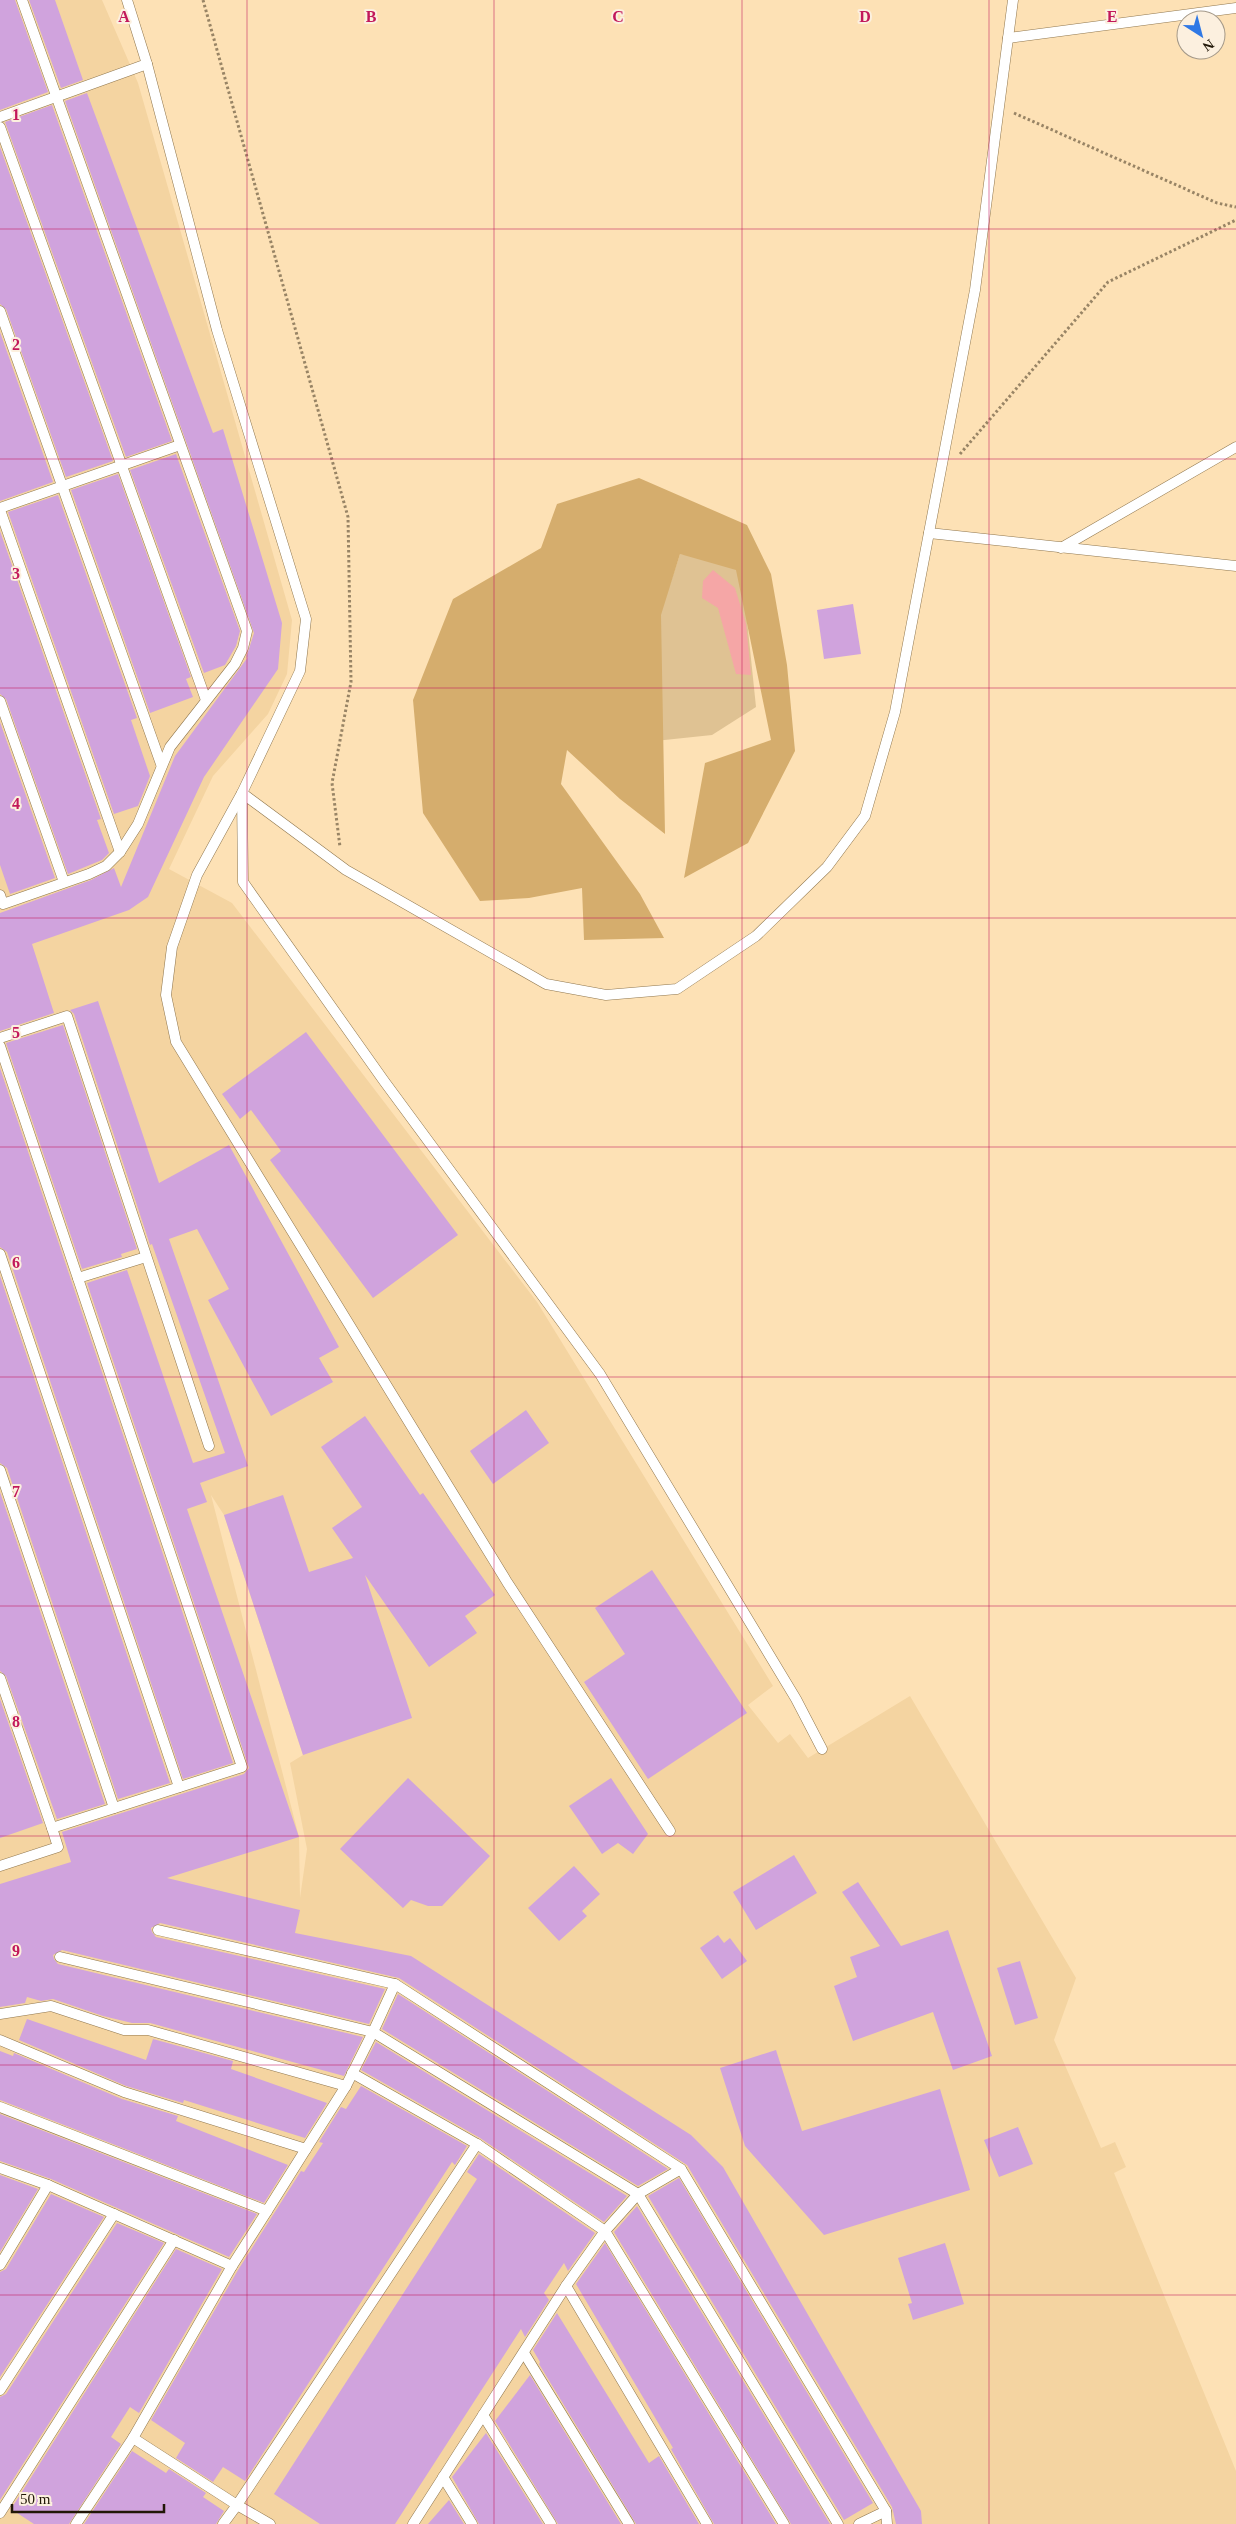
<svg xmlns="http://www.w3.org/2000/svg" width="1236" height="2524" font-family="Georgia,serif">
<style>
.built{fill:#f4d4a1;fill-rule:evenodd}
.green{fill:#dfc293}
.forest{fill:#d5ad6d}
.water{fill:#f5a6a6}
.building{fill:#d0a3dd}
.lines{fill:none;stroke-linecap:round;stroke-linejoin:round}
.lane-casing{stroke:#90774e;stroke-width:11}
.path{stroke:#988465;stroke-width:3;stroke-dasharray:2.5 2.5;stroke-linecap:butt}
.lane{stroke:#fff;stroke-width:10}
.grid{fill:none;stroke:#c2185b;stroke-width:1;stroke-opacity:0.55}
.grid-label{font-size:16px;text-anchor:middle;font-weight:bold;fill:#c2185b;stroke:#fcf0df;stroke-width:4;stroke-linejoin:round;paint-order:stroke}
</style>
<rect width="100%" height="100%" fill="#fde1b5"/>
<!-- built -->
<path class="built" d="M0,0H102L138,83L292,620L287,674L268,714L213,776L169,869L232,903L537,1302L773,1686L748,1705L778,1743L790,1734L808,1758L910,1696L1076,1978L1054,2040L1101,2148L1115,2142L1126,2167L1114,2173L1236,2471V2524H0ZM211,1495L224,1515L303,1755L290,1763L307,1849L300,1898L299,1837Z"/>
<!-- green -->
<path class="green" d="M680,554L741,562L756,707L712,735L655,741L646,657Z"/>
<!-- forest -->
<path class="forest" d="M639,478L747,525L771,574L787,665L795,751L748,843L684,878L705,763L771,740L736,570L680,554L661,615L665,834L620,799L567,750L561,784L640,894L664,938L584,940L582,888L529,898L480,901L423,813L413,700L453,599L541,548L557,504Z"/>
<!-- water -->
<path class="water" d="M713,570L735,588L746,624L751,675L736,674L718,608L702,598L703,581Z"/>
<!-- building -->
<g class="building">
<path d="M0,0H15L48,92L0,110Z"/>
<path d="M29,0H55L83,80L61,88Z"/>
<path d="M87,93L213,433L223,429L282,623L278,669L204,777L148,897L129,910L32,944L54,1013L0,1031V913L91,880L114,868L121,887L175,756L248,657L246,658L254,633L65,101Z"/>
<path d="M52,105L172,441L126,457L5,122Z"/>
<path d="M0,147L113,461L66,477L6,309L0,304Z"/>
<path d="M0,332L53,482L0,501Z"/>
<path d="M176,454L240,631L236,646L225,665L204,673L130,470Z"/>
<path d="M118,474L191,677L186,679L193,697L150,713L71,490Z"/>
<path d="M58,495L137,718L131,720L150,776L138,806L114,814L8,512Z"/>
<path d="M0,531L101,819L97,820L109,853L102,860L68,874L6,699L0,694Z"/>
<path d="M853,604L861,654L824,659L817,610Z"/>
<path d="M0,722L55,878L10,894L0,865Z"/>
<path d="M98,1001L159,1183L229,1145L339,1347L319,1358L333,1382L271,1416L208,1300L229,1289L197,1229L169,1239L248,1466L200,1483L207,1502L187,1509L299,1837L167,1878L300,1910L295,1933L411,1956L691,2135L723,2167L921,2511L922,2524H896L892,2507L687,2165L399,1978L160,1923L151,1928L152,1932L156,1937L385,1989L369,2024L62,1950L53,1955L54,1959L58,1964L363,2037L344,2076L150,2023H132L103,2016L53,1999L41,2001L27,1997L25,2003L0,2007V1884L71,1862L62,1832L244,1774L249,1768L87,1283L127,1270L193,1463L225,1453L152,1244L150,1245L74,1014L70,1010Z"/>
<path d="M63,1025L137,1249L121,1254L122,1257L82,1269L6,1043Z"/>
<path d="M306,1032L458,1235L373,1298L270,1160L281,1151L251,1110L240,1119L222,1094Z"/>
<path d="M0,1068L233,1763L183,1779L7,1252L0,1247Z"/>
<path d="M0,1276L170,1783L118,1799L7,1468L0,1463Z"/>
<path d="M526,1410L549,1443L493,1484L470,1451Z"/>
<path d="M365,1416L420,1495L423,1493L495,1595L465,1616L477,1633L429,1667L365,1575L412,1718L303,1755L224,1515L283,1495L309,1572L353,1558L332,1528L362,1507L321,1447Z"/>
<path d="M0,1492L105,1804L57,1819L6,1676L0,1671Z"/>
<path d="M652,1570L747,1713L648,1779L584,1682L625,1654L595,1608Z"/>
<path d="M0,1699L43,1823L0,1838Z"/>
<path d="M408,1778L490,1856L442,1906H428L411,1900L403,1908L340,1849Z"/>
<path d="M611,1778L648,1834L633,1854L618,1843L602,1854L569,1806Z"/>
<path d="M794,1855L817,1893L756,1930L733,1892Z"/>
<path d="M574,1866L600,1894L582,1911L587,1916L559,1941L528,1908Z"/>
<path d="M858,1882L901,1946L948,1930L992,2056L953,2070L933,2012L853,2041L834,1986L857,1977L850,1957L880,1946L842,1892Z"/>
<path d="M718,1935L724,1943L730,1938L747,1961L722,1979L700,1948Z"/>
<path d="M1020,1961L1038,2018L1015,2025L997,1968Z"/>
<path d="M398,1994L668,2169L638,2186L382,2029Z"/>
<path d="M27,2019L146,2060L153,2039L233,2061L231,2069L327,2103L305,2138L184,2100L183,2103L126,2086L19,2040Z"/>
<path d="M376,2042L627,2196L604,2222L480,2138L361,2070Z"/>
<path d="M776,2050L802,2131L940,2089L970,2190L824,2235L745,2146L720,2068Z"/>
<path d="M0,2051L13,2056L14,2053L122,2099L178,2116L176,2121L288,2165L264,2203L0,2100Z"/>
<path d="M361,2086L467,2146L455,2165L452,2162L245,2481L223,2467L213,2482L176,2458L185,2443L151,2420L238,2270L301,2171L304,2172L323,2143L319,2142L341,2107L346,2109Z"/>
<path d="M0,2114L257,2214L229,2257L51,2179L0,2161Z"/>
<path d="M1018,2127L1033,2164L999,2177L984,2140Z"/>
<path d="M479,2154L595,2233L568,2271L564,2263L544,2293L549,2300L525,2337L521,2329L395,2524H320L274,2494L477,2179L467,2172Z"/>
<path d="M0,2175L38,2189L0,2252Z"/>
<path d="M679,2178L873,2503L844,2520L648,2196Z"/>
<path d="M51,2194L104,2217L0,2377V2272L6,2269Z"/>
<path d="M637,2206L830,2524H791L614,2232Z"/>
<path d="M117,2223L164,2243L0,2500V2397L6,2394Z"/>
<path d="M605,2243L776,2524H714L671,2449L673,2448L576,2284Z"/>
<path d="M945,2243L964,2304L913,2320L908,2304L912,2303L898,2258Z"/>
<path d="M176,2249L222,2269L139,2413L130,2407L111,2437L121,2444L69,2524H34L11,2509Z"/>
<path d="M557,2313L649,2463L659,2456L699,2524H636L539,2364L540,2362L533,2350Z"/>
<path d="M530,2375L621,2524H558L495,2421Z"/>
<path d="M486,2433L543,2524H479L452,2477Z"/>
<path d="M132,2451L166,2473L169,2469L206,2493L203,2497L224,2511L216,2524H84Z"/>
<path d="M449,2500L464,2524H428Z"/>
</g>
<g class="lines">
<defs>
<g id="lane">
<path d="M127,0L147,64L217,330L306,619L300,671L242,793L197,875L172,947L166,995L176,1042L507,1582L670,1831"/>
<path d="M1008,38L1236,8"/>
<path d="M0,117L147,64"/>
<path d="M0,127L206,700"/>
<path d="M0,311L161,764"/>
<path d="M0,508L180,445"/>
<path d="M0,510L120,852"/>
<path d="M929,533L1236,566"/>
<path d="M1061,548L1236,447"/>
<path d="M0,701L64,882"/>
<path d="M0,895L3,904L89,874L106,866L120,852L138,824L170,747L235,664L243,648L247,631L22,0"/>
<path d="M0,1038L67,1016L209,1446"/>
<path d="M0,1046L242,1767L52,1828L58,1847L0,1866"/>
<path d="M0,1254L179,1787"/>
<path d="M78,1278L146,1257"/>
<path d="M0,1470L114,1808"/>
<path d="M0,1678L52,1828"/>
<path d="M822,1749L796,1699L600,1374L384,1081L243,882L242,793L346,870L546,984L606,995L677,989L756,936L827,867L865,816L895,712L975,290L1013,0"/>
<path d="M158,1930L395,1984L681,2169L886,2511L887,2524"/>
<path d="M60,1957L373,2032L395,1984"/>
<path d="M0,2014L51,2006L124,2030H148L346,2086L373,2032L638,2194L838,2524"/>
<path d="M0,2040L124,2092L306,2149L346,2086"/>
<path d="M352,2073L477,2144L605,2231L784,2524"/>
<path d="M0,2107L267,2211L306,2149"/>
<path d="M0,2168L48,2185L0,2265"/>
<path d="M48,2185L232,2266L267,2211"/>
<path d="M566,2286L707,2524"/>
<path d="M524,2353L629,2524"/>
<path d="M0,2390L114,2214"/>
<path d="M483,2415L551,2524"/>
<path d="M133,2438L237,2505L477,2144"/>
<path d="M443,2477L472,2524"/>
<path d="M0,2513L174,2240"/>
<path d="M76,2524L133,2438L232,2266"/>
<path d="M223,2524L237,2505L270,2524"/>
<path d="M413,2524L566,2286L605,2231L638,2194L681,2169"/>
<path d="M859,2524L886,2511"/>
</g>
</defs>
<!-- lane casing -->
<use href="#lane" class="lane-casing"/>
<!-- path -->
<g class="path">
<path d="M203,0L348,517L351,682L332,783L340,847"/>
<path d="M1014,113L1217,203L1236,207"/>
<path d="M960,454L1108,282L1236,220"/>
</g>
<!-- lane -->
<use href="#lane" class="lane"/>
</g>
<!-- grid -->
<path class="grid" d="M247,0V2524M494,0V2524M742,0V2524M989,0V2524M0,229H1236M0,459H1236M0,688H1236M0,918H1236M0,1147H1236M0,1377H1236M0,1606H1236M0,1836H1236M0,2065H1236M0,2295H1236"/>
<g class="grid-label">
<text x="124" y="22">A</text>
<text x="371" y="22">B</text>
<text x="618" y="22">C</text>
<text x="865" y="22">D</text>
<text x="1112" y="22">E</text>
<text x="16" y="120">1</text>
<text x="16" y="350">2</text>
<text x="16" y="579">3</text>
<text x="16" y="809">4</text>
<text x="16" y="1038">5</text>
<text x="16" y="1268">6</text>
<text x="16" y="1497">7</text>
<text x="16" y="1727">8</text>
<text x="16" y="1956">9</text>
</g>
<!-- north arrow -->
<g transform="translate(1201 35) rotate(144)"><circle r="24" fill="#fcf0df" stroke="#a49989"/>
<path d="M0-4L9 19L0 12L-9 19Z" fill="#3079e5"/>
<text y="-8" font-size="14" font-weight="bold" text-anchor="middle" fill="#211707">N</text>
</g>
<!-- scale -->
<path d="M12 2504v8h152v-8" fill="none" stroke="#211707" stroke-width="2.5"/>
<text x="20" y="2504" font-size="15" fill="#211707" stroke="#fcf0df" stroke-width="4" paint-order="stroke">50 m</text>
</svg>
